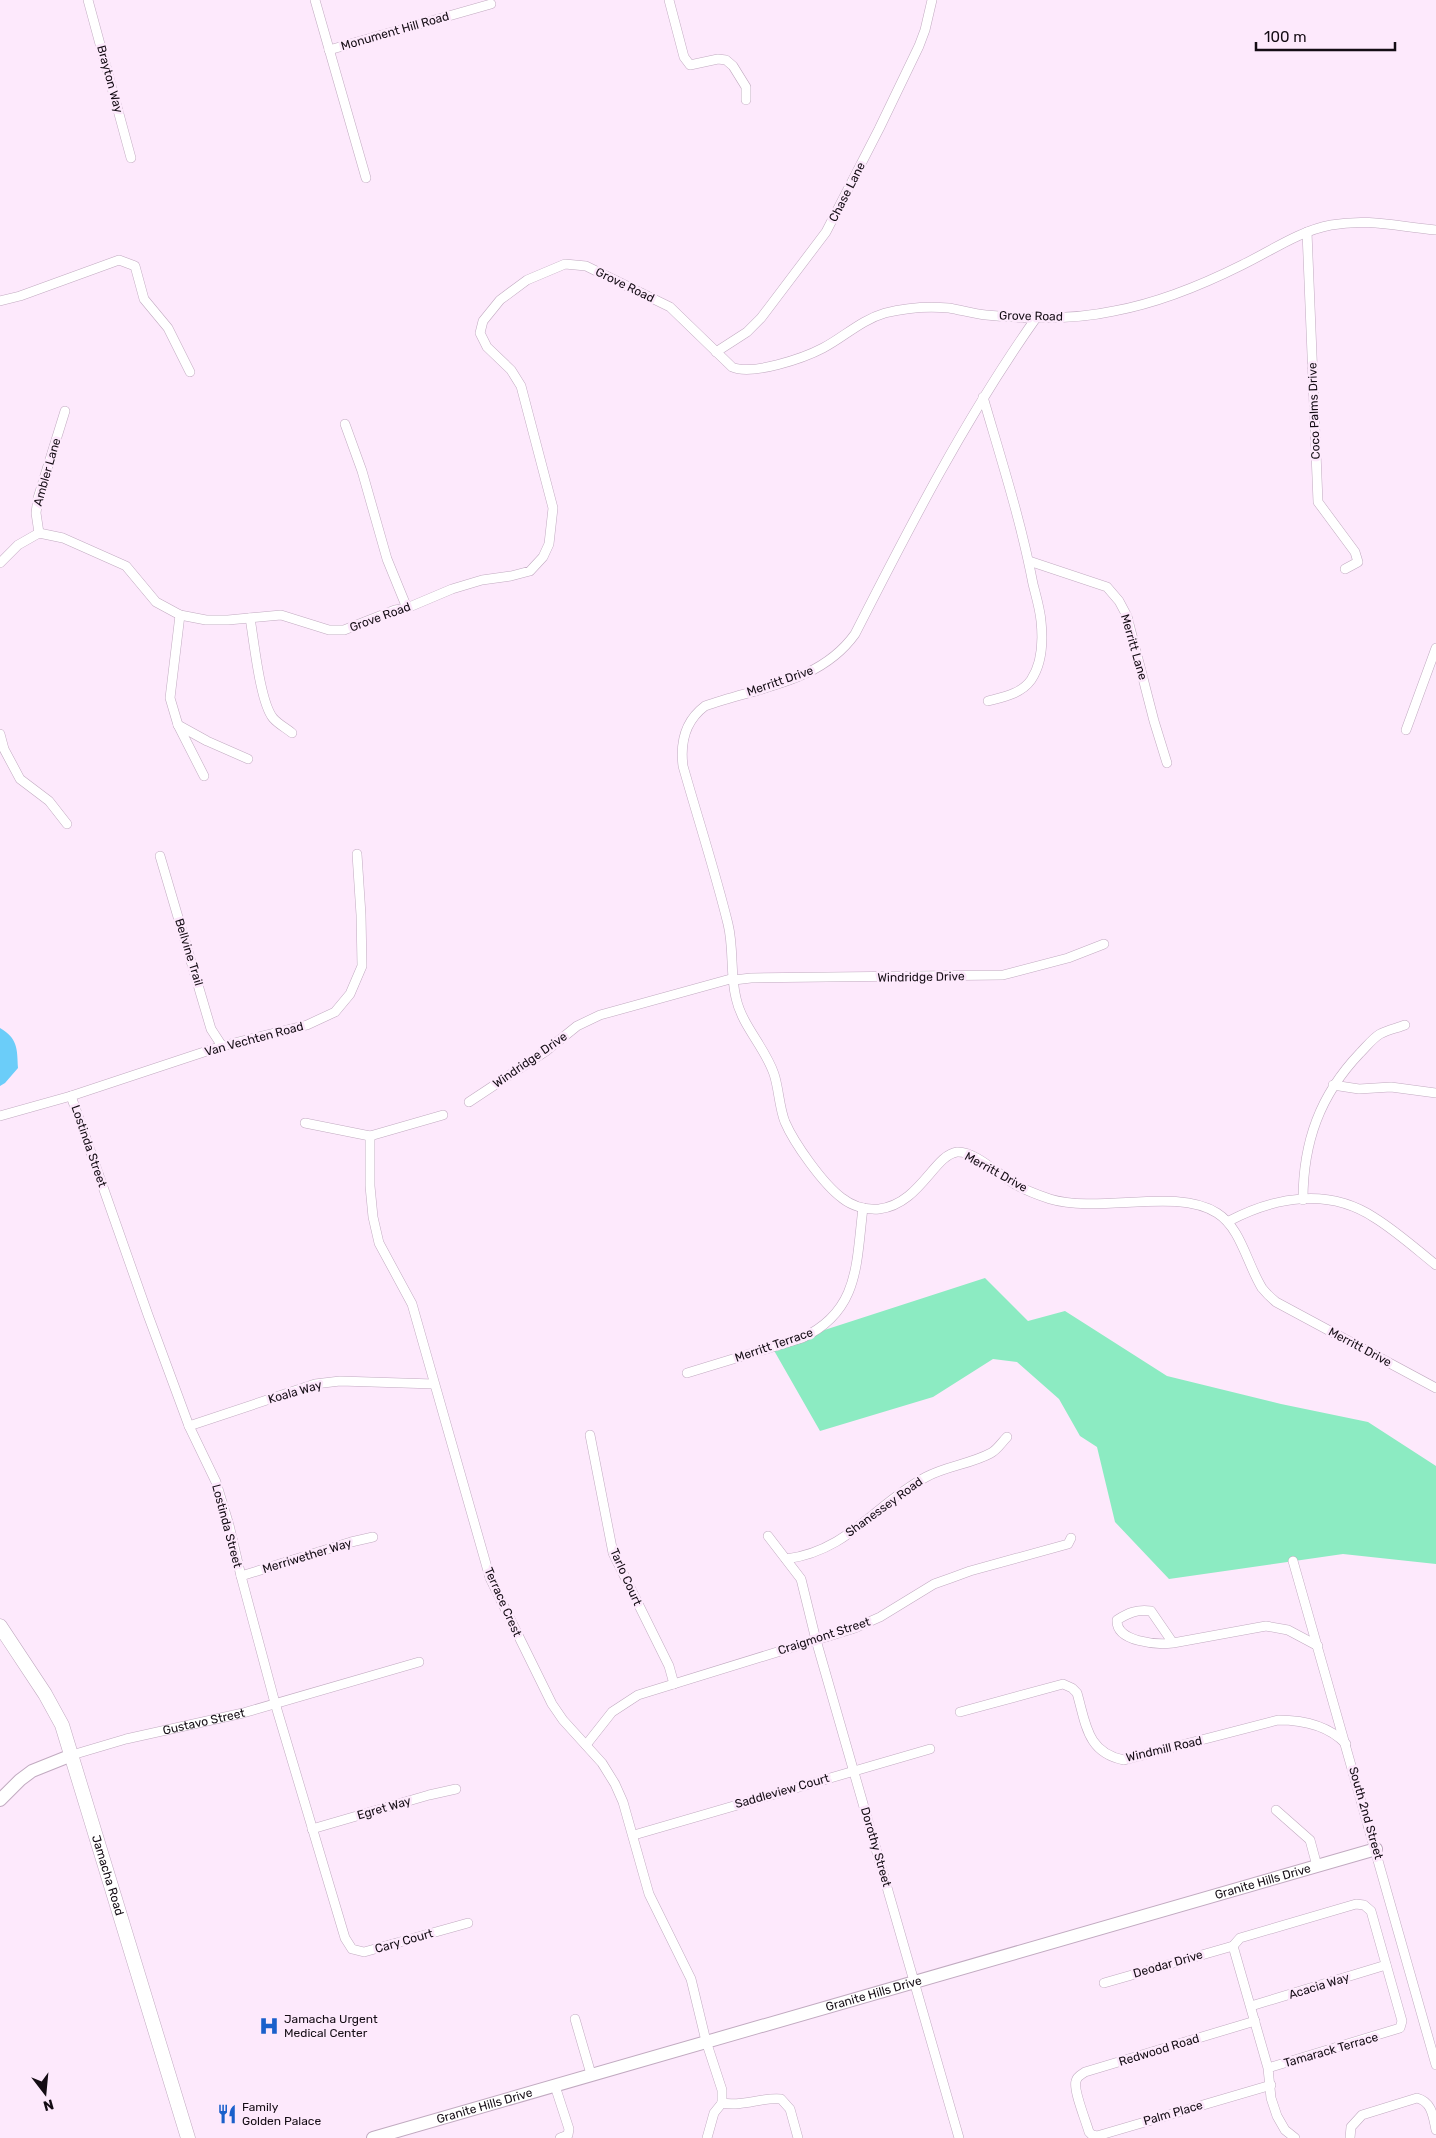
<svg xmlns="http://www.w3.org/2000/svg" width="1436" height="2138" font-family="Rubik,sans-serif">
<style>
.green{fill:#8cebc2}
.water{fill:#6bcdf9}
.lines{fill:none;stroke-linecap:round;stroke-linejoin:round}
.street-casing{stroke:#c1aac0;stroke-width:10}
.secondary-casing{stroke:#c1aac0;stroke-width:14}
.primary-casing{stroke:#c1aac0;stroke-width:15}
.street{stroke:#fff;stroke-width:9}
.secondary{stroke:#fff;stroke-width:12}
.primary{stroke:#fff;stroke-width:14}
.labels{text-anchor:middle;stroke-width:5;stroke-linejoin:round;paint-order:stroke}
.street-label{font-size:12px;fill:#140c14;stroke:#fde9fc}
.poi-label{font-size:12px;fill:#140c14;stroke:#fde9fc;text-anchor:start}
</style>
<rect width="100%" height="100%" fill="#fde9fc"/>
<!-- green -->
<path class="green" d="M985,1278L1028,1321L1065,1311L1167,1376L1281,1404L1368,1422L1436,1466V1564L1343,1554L1169,1579L1115,1522L1097,1447L1080,1436L1059,1399L1017,1362L993,1359L933,1397L820,1431L772,1347Z"/>
<!-- water -->
<path class="water" d="M0,1028C18,1039 17,1048 18,1068L5,1083L0,1086Z"/>
<g class="lines">
<defs>
<g id="street">
<path d="M88,0L131,158"/>
<path d="M315,0L366,178"/>
<path d="M669,0L684,57L690,65L718,59L726,60L733,66L746,87V100"/>
<path d="M329,50L491,4"/>
<path d="M1307,232L1318,502L1355,552L1358,562L1345,569"/>
<path d="M0,301L20,296L119,260L135,266L144,299L168,328L190,372"/>
<path d="M1036,318C966,417 910,526 855,634C820,683 758,687 705,706C685,721 680,742 683,766C698,819 715,871 728,924C734,948 730,974 736,998C742,1026 765,1047 774,1074C779,1089 779,1107 785,1122C794,1143 823,1184 842,1198C852,1206 866,1210 879,1209C920,1204 934,1155 957,1152C975,1151 999,1175 1013,1183C1024,1190 1038,1195 1050,1199C1100,1214 1176,1187 1217,1213C1241,1228 1247,1264 1262,1288C1266,1293 1271,1298 1276,1302L1436,1388"/>
<path d="M716,352L747,332L761,318L826,232L879,129L919,46L925,30L932,0"/>
<path d="M983,397C1001,459 1021,521 1033,584C1036,596 1040,609 1041,621C1043,640 1042,664 1031,680C1021,694 1003,697 988,701"/>
<path d="M345,424L362,471L387,559L407,608"/>
<path d="M39,533L36,513L38,498L65,411"/>
<path d="M1029,561L1107,587L1119,601L1127,616L1154,721L1167,763"/>
<path d="M0,563L18,545L39,533L63,538L126,566L156,602L180,615L206,620H228L281,615L329,630H344L395,610L407,608L452,589L482,580L511,576L530,571L543,557L549,544L553,508L521,386L511,370L487,347L480,333L483,321L500,300L527,280L565,264L586,266L670,307L732,367C752,376 804,358 823,348C844,337 861,320 885,313C905,308 928,306 949,308C961,310 974,314 986,315C1028,319 1073,320 1114,311C1158,303 1202,285 1242,265C1271,251 1299,231 1331,225C1370,218 1398,227 1436,230"/>
<path d="M180,615L170,698L178,725L204,776"/>
<path d="M250,618C254,641 260,702 273,718C278,724 286,728 292,733"/>
<path d="M178,725L207,741L248,759"/>
<path d="M1406,730L1436,648"/>
<path d="M0,734L4,749L20,779L49,801L67,824"/>
<path d="M160,856L211,1029L222,1046"/>
<path d="M734,980L751,978L1003,975L1068,958L1104,944"/>
<path d="M1333,1085L1359,1089L1391,1087L1436,1093"/>
<path d="M71,1096L148,1315L189,1426L216,1482L229,1525L241,1576L275,1703L345,1938L352,1949L364,1952L468,1923"/>
<path d="M469,1102L546,1051L577,1026L600,1015L734,978"/>
<path d="M0,1116L71,1096L222,1046L307,1025L335,1012L350,994L362,966L361,915L357,854"/>
<path d="M305,1123L370,1136L443,1115"/>
<path d="M370,1136V1186L373,1217L379,1243L412,1304L490,1578L552,1704L563,1720L602,1763L615,1784L623,1802L649,1894L691,1979L706,2041L722,2090V2103"/>
<path d="M1303,1200C1303,1142 1320,1095 1360,1053C1366,1047 1373,1038 1380,1034C1387,1030 1397,1028 1405,1025"/>
<path d="M1229,1221C1275,1197 1328,1187 1375,1218C1396,1231 1416,1249 1436,1265"/>
<path d="M687,1373L802,1338C860,1311 856,1263 863,1208"/>
<path d="M189,1426L315,1384L340,1381L434,1384"/>
<path d="M590,1435L613,1553L669,1666L674,1684"/>
<path d="M768,1536L801,1579L816,1640L959,2138"/>
<path d="M786,1559C848,1551 874,1505 926,1477C946,1466 971,1464 991,1453C997,1450 1002,1442 1007,1437"/>
<path d="M1293,1561L1436,2065"/>
<path d="M241,1576L351,1542L373,1537"/>
<path d="M1173,1643C1157,1645 1116,1642 1117,1620C1128,1613 1137,1609 1151,1611L1173,1643L1266,1626L1288,1630L1318,1646"/>
<path d="M960,1712L1063,1684L1072,1688L1077,1693C1086,1724 1087,1753 1124,1760L1278,1720C1303,1720 1328,1725 1346,1744"/>
<path d="M586,1745L612,1712L638,1695L855,1628L880,1617L934,1584L951,1578L970,1571L1068,1544L1071,1538"/>
<path id="s1" d="M72,1755L126,1739L243,1713L419,1662"/>
<path d="M1276,1810L1310,1840L1317,1866"/>
<path d="M312,1829L429,1795L456,1789"/>
<path d="M634,1835L930,1749"/>
<path d="M1104,1983L1233,1946"/>
<path d="M1251,2006L1386,1965"/>
<path d="M575,2019L591,2074"/>
<path d="M1255,2021L1085,2072C1081,2075 1077,2076 1076,2081C1073,2090 1086,2121 1089,2132L1092,2135L1097,2136L1271,2085"/>
<path d="M1268,2068L1400,2028L1402,2021L1371,1911L1364,1905L1356,1904L1240,1938L1233,1946L1268,2068L1271,2098L1277,2116L1285,2130L1295,2138"/>
<path d="M555,2086L569,2129L568,2135L560,2138"/>
<path d="M707,2138L714,2113L722,2103C743,2107 761,2097 781,2099L790,2109L798,2138"/>
<path d="M1350,2138L1351,2127L1362,2115L1417,2098C1432,2102 1433,2116 1436,2130"/>
</g>
<g id="secondary">
<path d="M0,1800L20,1780L32,1771L72,1755"/>
<path id="s2" d="M373,2138L1376,1849"/>
</g>
<g id="primary">
<path id="s3" d="M0,1626L45,1694L62,1725L188,2138"/>
</g>
</defs>
<!-- street casing -->
<use href="#street" class="street-casing"/>
<!-- secondary casing -->
<use href="#secondary" class="secondary-casing"/>
<!-- primary casing -->
<use href="#primary" class="primary-casing"/>
<!-- street -->
<use href="#street" class="street"/>
<!-- secondary -->
<use href="#secondary" class="secondary"/>
<!-- primary -->
<use href="#primary" class="primary"/>
</g>
<!-- icons -->
<defs>
<symbol id="hospital-bare" viewBox="-9 -9 18 18"><path d="M-5-5h3v3.5h4V-5h3V5h-3V1.5h-4V5h-3Z" fill="#1a60cb" stroke="#fde9fc" stroke-width="2.5" paint-order="stroke"/></symbol>
<symbol id="restaurant-bare" viewBox="-9 -9 18 18"><path d="M-5-6h1v4h1v-4h1v4h1v-4h1v5L-1.5 .5V6h-2V.5L-5-1ZM5-6V6H3V1.5H1.5Q1.5-4 5-6Z" fill="#1a60cb" stroke="#fde9fc" stroke-width="2.5" paint-order="stroke"/></symbol>
</defs>
<g fill-rule="evenodd">
<use href="#hospital-bare" x="255" y="2012" width="28" height="28"/>
<use href="#restaurant-bare" x="213" y="2100" width="28" height="28"/>
</g>
<g class="labels">
<!-- street labels -->
<g class="street-label">
<text transform="translate(395 31) rotate(-16)" y="4">Monument Hill Road</text>
<text transform="translate(110 79) rotate(75)" y="4">Brayton Way</text>
<text transform="translate(847 192) rotate(-63)" y="4">Chase Lane</text>
<text transform="translate(625 285) rotate(26)" y="4">Grove Road</text>
<text transform="translate(1031 316) rotate(1)" y="4">Grove Road</text>
<text transform="translate(1314 411) rotate(-92)" y="4">Coco Palms Drive</text>
<text transform="translate(47 472) rotate(-74)" y="4">Ambler Lane</text>
<text transform="translate(380 617) rotate(-20)" y="4">Grove Road</text>
<text transform="translate(1134 647) rotate(74)" y="4">Merritt Lane</text>
<text transform="translate(780 681) rotate(-19)" y="4">Merritt Drive</text>
<text transform="translate(189 952) rotate(73)" y="4">Bellvine Trail</text>
<text transform="translate(921 977) rotate(-1)" y="4">Windridge Drive</text>
<text transform="translate(254 1039) rotate(-15)" y="4">Van Vechten Road</text>
<text transform="translate(530 1060) rotate(-35)" y="4">Windridge Drive</text>
<text transform="translate(89 1146) rotate(71)" y="4">Lostinda Street</text>
<text transform="translate(996 1172) rotate(29)" y="4">Merritt Drive</text>
<text transform="translate(774 1345) rotate(-19)" y="4">Merritt Terrace</text>
<text transform="translate(1360 1347) rotate(28)" y="4">Merritt Drive</text>
<text transform="translate(295 1392) rotate(-16)" y="4">Koala Way</text>
<text transform="translate(884 1507) rotate(-36)" y="4">Shanessey Road</text>
<text transform="translate(227 1526) rotate(75)" y="4">Lostinda Street</text>
<text transform="translate(307 1556) rotate(-17)" y="4">Merriwether Way</text>
<text transform="translate(626 1577) rotate(66)" y="4">Tarlo Court</text>
<text transform="translate(503 1602) rotate(66)" y="4">Terrace Crest</text>
<text transform="translate(824 1636) rotate(-18)" y="4">Craigmont Street</text>
<text dy="4" stroke="none"><textPath href="#s1" startOffset="136">Gustavo Street</textPath></text>
<text transform="translate(1164 1749) rotate(-13)" y="4">Windmill Road</text>
<text transform="translate(782 1791) rotate(-16)" y="4">Saddleview Court</text>
<text transform="translate(384 1808) rotate(-16)" y="4">Egret Way</text>
<text transform="translate(1366 1813) rotate(74)" y="4">South 2nd Street</text>
<text transform="translate(876 1847) rotate(74)" y="4">Dorothy Street</text>
<text dy="4" stroke="none"><textPath href="#s3" startOffset="274">Jamacha Road</textPath></text>
<text dy="4" stroke="none"><textPath href="#s2" startOffset="926">Granite Hills Drive</textPath></text>
<text transform="translate(404 1941) rotate(-16)" y="4">Cary Court</text>
<text transform="translate(1168 1964) rotate(-16)" y="4">Deodar Drive</text>
<text transform="translate(1319 1986) rotate(-17)" y="4">Acacia Way</text>
<text dy="4" stroke="none"><textPath href="#s2" startOffset="521">Granite Hills Drive</textPath></text>
<text transform="translate(1159 2050) rotate(-17)" y="4">Redwood Road</text>
<text transform="translate(1331 2050) rotate(-16)" y="4">Tamarack Terrace</text>
<text dy="4" stroke="none"><textPath href="#s2" startOffset="116">Granite Hills Drive</textPath></text>
<text transform="translate(1173 2113) rotate(-16)" y="4">Palm Place</text>
</g>
<!-- poi labels -->
<g class="poi-label">
<text x="284" y="2023">Jamacha Urgent<tspan x="284" dy="14">Medical Center</tspan></text>
<text x="242" y="2111">Family<tspan x="242" dy="14">Golden Palace</tspan></text>
</g>
</g>
<!-- north arrow -->
<g transform="translate(45 2093) rotate(164)" stroke="#fde9fc" stroke-width="4" paint-order="stroke">
<path d="M0-4L9 19L0 12L-9 19Z" fill="#140c14"/>
<text y="-8" font-size="14" font-weight="bold" text-anchor="middle" fill="#140c14">N</text>
</g>
<!-- scale -->
<path d="M1256 42v8h139v-8" fill="none" stroke="#140c14" stroke-width="2.5"/>
<text x="1264" y="42" font-size="15" fill="#140c14" stroke="#fde9fc" stroke-width="4" paint-order="stroke">100 m</text>
</svg>
